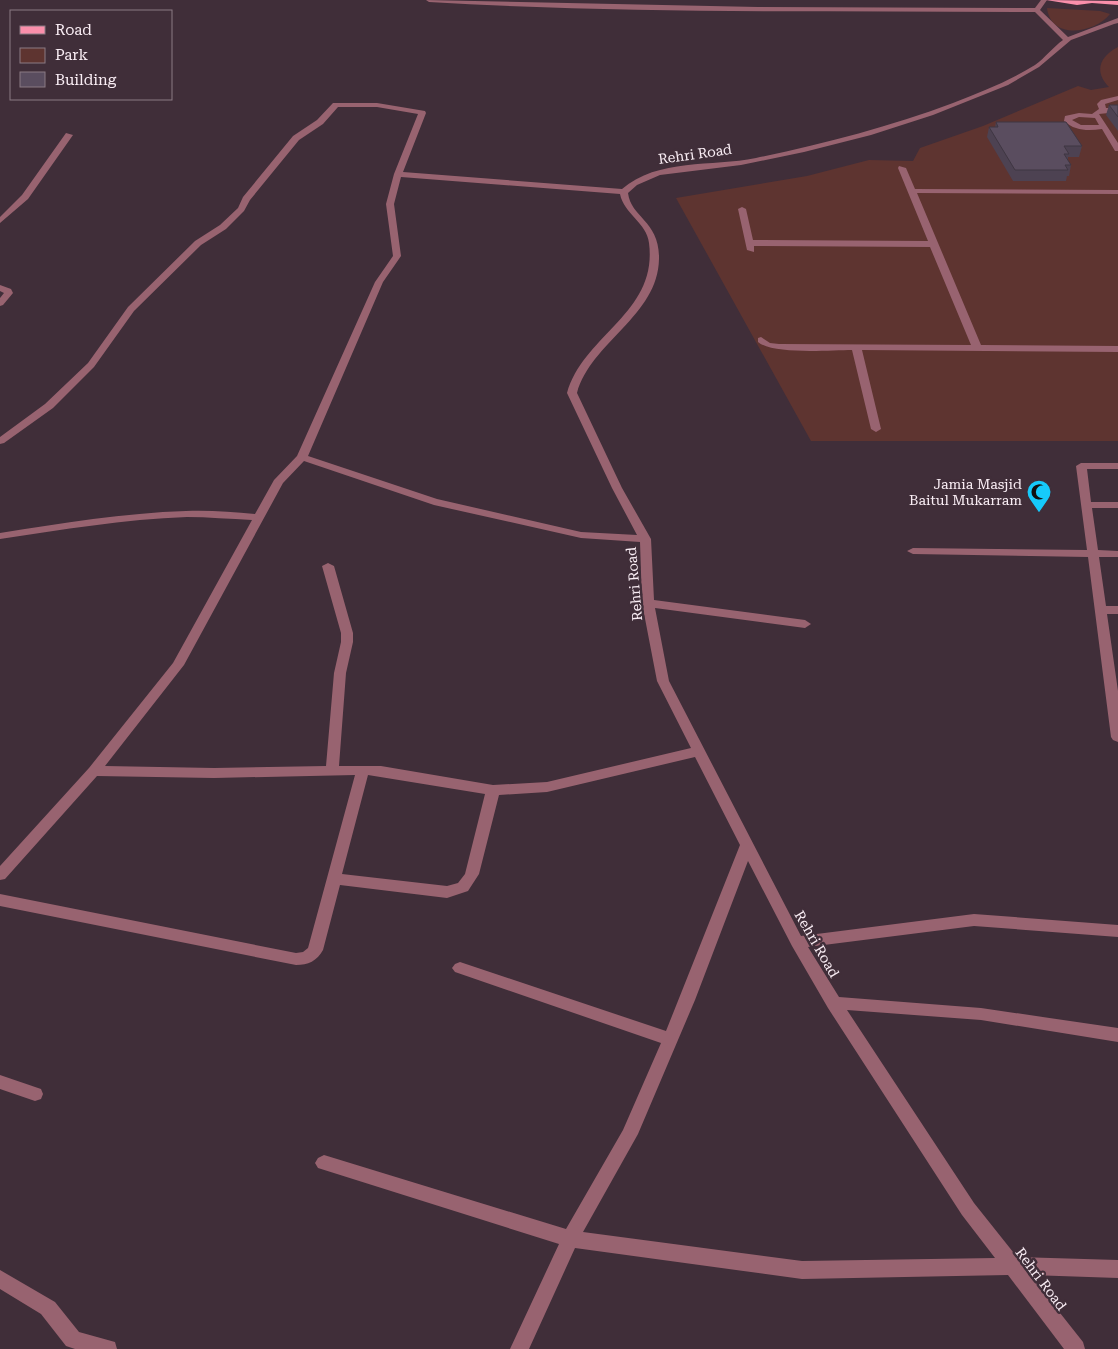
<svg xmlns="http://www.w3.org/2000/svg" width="1118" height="1349" font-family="'Roboto Serif',serif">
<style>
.green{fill:#5e3430}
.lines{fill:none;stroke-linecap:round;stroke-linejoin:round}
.minor{fill:#986370;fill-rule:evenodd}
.major{fill:#fa8fab;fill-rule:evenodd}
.wall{fill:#4d4252}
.building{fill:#5a4d5f;stroke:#3f3642}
.labels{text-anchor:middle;stroke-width:5;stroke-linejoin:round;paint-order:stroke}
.street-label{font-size:14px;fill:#f9edf4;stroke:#402e39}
.poi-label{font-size:14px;fill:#f9edf4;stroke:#402e39;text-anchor:end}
</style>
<rect width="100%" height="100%" fill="#402e39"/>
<!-- green -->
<g class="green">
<path d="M1047,8L1100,11L1110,14C1095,33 1051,41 1047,8Z"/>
<path d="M1118,47V441H811L676,198L807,176L869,160L913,161L920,148L983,126L1078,86L1091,90L1109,87C1094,72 1099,57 1118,47Z"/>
</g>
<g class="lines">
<!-- minor -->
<g class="minor">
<path d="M426,0L758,7L1035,8L1041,0H1047L1040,10L1068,37L1118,18V23L1114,24L1071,40L1039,67L1008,85L933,115L871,135L804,152L741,165L660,175L637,185L628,193C631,218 660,221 659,259C658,316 591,342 577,393L622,488L651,539L654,600L805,620L811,624L805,628L655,608L669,681L801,936L974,914L1118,925V937L974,926L808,947L839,997L981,1008L1118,1028V1042L981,1020L847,1010L974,1203L1017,1257L1118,1260V1278L1030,1275L1083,1342L1085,1349H1064L1008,1275L802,1279L575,1248L529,1349H510L559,1244L318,1168L315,1163L318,1158L324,1155L566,1229L623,1130L661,1043L455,972L452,968L455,964L460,962L666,1031L740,845L695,757L547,792L499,795L479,874L468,891L447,898L340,885L323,950C317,961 308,965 296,965L0,906V894L296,953L303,952L308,948L355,775L214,778L97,776L5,879L0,880V866L89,768L173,663L252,520C230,519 208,517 187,517C124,519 62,530 0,539V533C62,523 124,513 186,511C209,510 232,512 255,514L274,480L297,456L375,282L393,256L386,204L394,174L418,114L377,107H338L323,124L299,140L250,200L244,211L226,229L201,245L134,311L94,367L53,408L4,443L0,444V437L45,404L88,363L128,307L195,241L220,225L238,208L243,197L293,136L317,120L333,103H377L425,111L426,113L403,172L622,189C658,158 712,167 756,158C823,144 889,127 953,103C981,92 1009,81 1035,65C1045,58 1053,47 1063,40L1035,12C833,11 631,14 429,2ZM401,177L620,194C624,214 647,223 649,243C658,313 584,334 567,393L612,488L637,535L581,532L437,499L308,456L383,282L401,256L394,204ZM304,461L434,505L581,538L640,542L642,603L657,681L691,748L547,782L493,785L381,766H339L346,673L353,642V633L334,566L328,563L322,566L341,633V642L334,673L326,766L214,768L105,766L184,665L283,483ZM368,775L485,794L465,874L458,883L447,886L342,874ZM748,861L792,946L828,1008L962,1215L995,1258L802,1261L583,1232L638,1134L695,1000Z"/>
<path d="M1118,96V100L1105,104L1106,108H1118V112L1099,114L1118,143V151H1115L1102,129C1088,131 1075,131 1064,121L1065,116L1079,113L1092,114L1099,109L1097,104L1101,100ZM1079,117L1095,118L1099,125H1081L1072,120Z"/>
<path d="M66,133L73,135L28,199L0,223V217L22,195Z"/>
<path d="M899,166L906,168L915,189L1118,190V194L917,193L981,345L1118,346V352L862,350L881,429L876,432L871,429L852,350C830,350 773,355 758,342V338L761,337L770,343L779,344L971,345L930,247L754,246V252L747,250L738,209L742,207L746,209L753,240L928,241L898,168Z"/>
<path d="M0,285L11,289L13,293L3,305L0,306V298L4,293L0,291Z"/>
<path d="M1081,463H1118V469H1087L1091,502H1118V508H1092L1098,550L1118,551V557H1099L1106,606H1118V614H1107L1118,691V742L1113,740L1111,737L1088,557L913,554L907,551L913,548L1087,550L1076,466Z"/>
<path d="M0,1075L41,1089L43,1094L41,1099L35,1101L0,1089Z"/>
<path d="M0,1270L55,1302L79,1332L115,1342L117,1349H75L66,1346L41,1314L0,1289Z"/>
</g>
<!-- major -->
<path class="major" d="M1046,0L1118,1V5L1092,3L1077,5Z"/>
</g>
<!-- wall -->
<g class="wall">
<path d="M1109,105H1118V131L1106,115Z"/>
<path d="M996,122L1082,146L1079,157H1068V160L1071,165L1069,176H1067L1066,181H1013L987,137L989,127H995Z"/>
</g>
<!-- building -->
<g class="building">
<path d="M1109,105H1118V117Z"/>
<path d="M996,122H1066L1082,146H1064L1069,154H1064L1071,165H1065L1068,170H1015L989,127H998Z"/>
</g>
<!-- icons -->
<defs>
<symbol id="mosque-pin" viewBox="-11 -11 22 30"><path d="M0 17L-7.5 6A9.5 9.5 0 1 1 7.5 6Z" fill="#16cafb" stroke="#402e39"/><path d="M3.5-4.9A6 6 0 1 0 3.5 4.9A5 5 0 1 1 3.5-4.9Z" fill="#111"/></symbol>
</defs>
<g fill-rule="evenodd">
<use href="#mosque-pin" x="1025" y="478" width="28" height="38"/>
</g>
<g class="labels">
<!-- street labels -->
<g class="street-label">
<text transform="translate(695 154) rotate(-8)" y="5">Rehri Road</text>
<text transform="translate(634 584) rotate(-95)" y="5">Rehri Road</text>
<text transform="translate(817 944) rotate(60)" y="5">Rehri Road</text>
<text transform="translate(1041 1279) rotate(53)" y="5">Rehri Road</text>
</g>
<!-- poi labels -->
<g class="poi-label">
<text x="1022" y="489">Jamia Masjid<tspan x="1022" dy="16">Baitul Mukarram</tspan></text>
</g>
</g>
<!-- legend -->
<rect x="10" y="10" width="162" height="90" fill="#402e39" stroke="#8a7a84"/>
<rect x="20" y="26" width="25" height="8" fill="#fa8fab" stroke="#8a7a84"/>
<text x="55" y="35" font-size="15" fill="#f9edf4">Road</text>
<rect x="20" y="48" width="25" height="15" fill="#5e3430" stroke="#8a7a84"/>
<text x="55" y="60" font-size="15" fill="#f9edf4">Park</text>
<rect x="20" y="72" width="25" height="15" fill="#5a4d5f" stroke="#8a7a84"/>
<text x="55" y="85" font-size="15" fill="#f9edf4">Building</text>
</svg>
